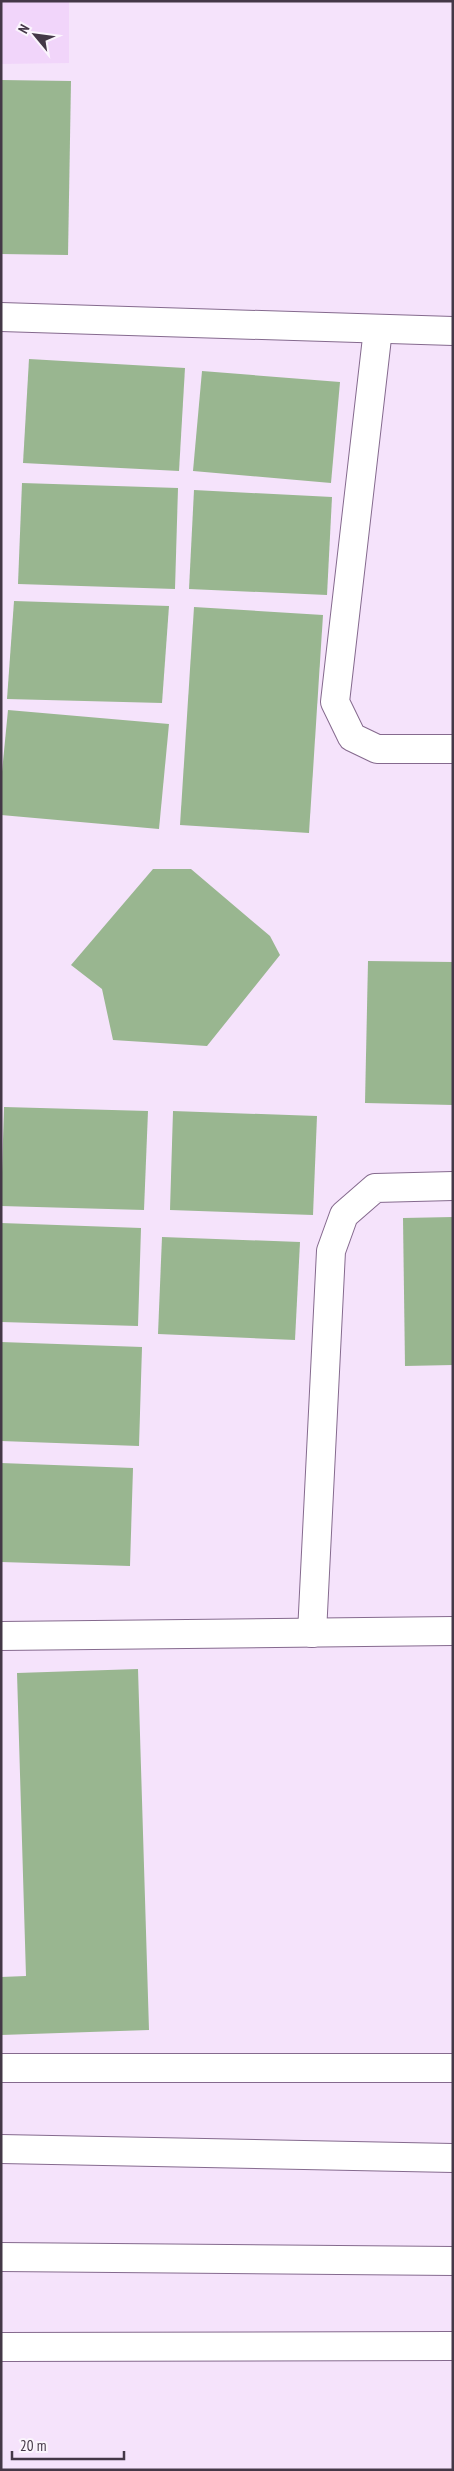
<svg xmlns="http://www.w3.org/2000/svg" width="454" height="2471" font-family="'PT Sans Narrow',sans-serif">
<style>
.built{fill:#f1d5fa}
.building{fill:#99b690}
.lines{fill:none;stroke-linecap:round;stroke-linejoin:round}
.street-casing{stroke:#856a8e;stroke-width:30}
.secondary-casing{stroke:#856a8e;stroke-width:30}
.street{stroke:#fff;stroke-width:28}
.secondary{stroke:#fff;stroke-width:28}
</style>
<rect width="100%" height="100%" fill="#f5e3fb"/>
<!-- built -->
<path class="built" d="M1,1H69V63L1,64Z"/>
<!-- building -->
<g class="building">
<path d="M1,80L71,81L68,255L1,254Z"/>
<path d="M29,359L185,368L179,471L23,463Z"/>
<path d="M202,371L340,382L331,483L193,471Z"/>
<path d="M22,483L178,488L175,589L18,584Z"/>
<path d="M194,490L332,497L327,595L189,589Z"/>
<path d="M14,601L169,606L162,703L7,699Z"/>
<path d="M194,607L323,615L309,833L180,825Z"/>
<path d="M8,710L169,724L159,829L1,815V782Z"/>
<path d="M153,869H191L270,936L280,955L207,1046L113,1040L102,989L71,965Z"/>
<path d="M368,961L453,962V1105L365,1103Z"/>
<path d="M4,1107L148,1111L144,1210L1,1206Z"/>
<path d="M173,1111L317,1116L313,1215L170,1210Z"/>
<path d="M453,1217V1365L405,1366L403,1218Z"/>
<path d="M1,1223L141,1228L138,1326L1,1322Z"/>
<path d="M162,1237L300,1242L295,1340L158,1334Z"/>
<path d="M1,1342L142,1347L139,1446L1,1441Z"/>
<path d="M1,1463L133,1468L130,1566L1,1562Z"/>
<path d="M138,1669L149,2030L1,2035V1977L26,1976L17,1673Z"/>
</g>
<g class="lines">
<defs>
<g id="street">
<path d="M1,317L453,331"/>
<path d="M378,329L335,702L352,737L377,749H453"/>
<path d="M312,1633L331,1251L344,1215L375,1188L453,1186"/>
<path d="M1,1636L453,1631"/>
<path d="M1,2068H453"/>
<path d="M1,2347L453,2346"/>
</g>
<g id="secondary">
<path d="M1,2149L453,2158"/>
<path d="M1,2257L453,2261"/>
</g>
</defs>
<!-- street casing -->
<use href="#street" class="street-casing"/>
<!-- secondary casing -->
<use href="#secondary" class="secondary-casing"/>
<!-- street -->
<use href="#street" class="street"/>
<!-- secondary -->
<use href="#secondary" class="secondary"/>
</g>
<!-- border -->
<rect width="454" height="2471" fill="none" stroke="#443847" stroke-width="5"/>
<!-- north arrow -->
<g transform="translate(35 35) rotate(299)" stroke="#fbf5fd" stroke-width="4" paint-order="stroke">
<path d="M0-4L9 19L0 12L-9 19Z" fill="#443847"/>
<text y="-8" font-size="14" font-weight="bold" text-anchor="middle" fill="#443847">N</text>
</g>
<!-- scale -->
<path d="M12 2451v8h112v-8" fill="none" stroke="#443847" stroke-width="2.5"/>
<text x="20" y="2451" font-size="15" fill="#443847" stroke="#fbf5fd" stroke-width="4" paint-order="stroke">20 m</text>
</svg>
